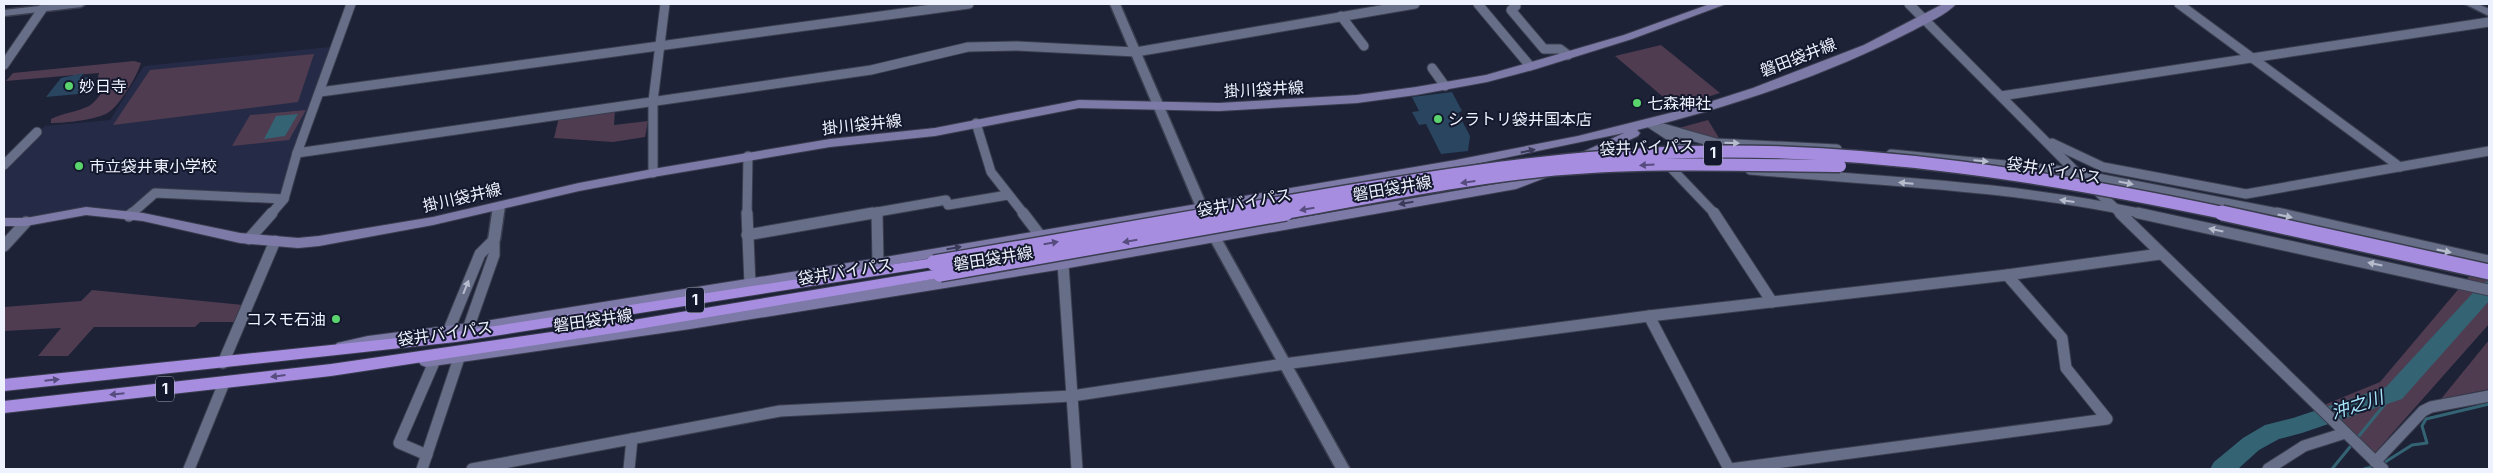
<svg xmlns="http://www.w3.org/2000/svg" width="2493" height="473" font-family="Inter,'Noto Sans JP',sans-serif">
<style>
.built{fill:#252b46}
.green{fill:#4f3c50}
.water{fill:#346373}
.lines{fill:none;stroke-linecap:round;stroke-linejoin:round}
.stream{stroke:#346373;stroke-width:3}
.river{fill:#346373;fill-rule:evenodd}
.building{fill:#294560}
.minor-far1-casing{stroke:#3a3e4f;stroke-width:11}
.minor-casing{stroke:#3a3e4f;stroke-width:13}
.tertiary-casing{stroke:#3a3e4f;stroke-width:3}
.secondary-casing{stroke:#3a3e4f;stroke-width:2}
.trunk-casing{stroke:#3a3e4f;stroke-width:2}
.minor-far1{stroke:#676e87;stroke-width:9}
.minor{stroke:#676e87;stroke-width:11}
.tertiary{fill:#676e87;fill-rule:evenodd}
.secondary{fill:#7e7aa8;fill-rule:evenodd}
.trunk{fill:#a68de0;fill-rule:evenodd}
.trunk-bridge-far1-casing{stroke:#3a3e4f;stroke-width:15;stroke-linecap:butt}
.trunk-bridge-casing{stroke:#3a3e4f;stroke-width:18;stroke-linecap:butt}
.trunk-bridge-far1{stroke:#a68de0;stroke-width:12}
.trunk-bridge{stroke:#a68de0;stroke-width:15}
.oneway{fill:#b8bdce}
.oneway2{fill:#393a58}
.oneway3{fill:#564d7e}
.poi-dot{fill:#5ad56e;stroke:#14182d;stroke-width:2}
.labels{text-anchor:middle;stroke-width:4;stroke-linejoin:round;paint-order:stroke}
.shield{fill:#14182d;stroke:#adb1bf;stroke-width:1}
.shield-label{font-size:15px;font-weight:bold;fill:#eef2fe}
.street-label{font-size:16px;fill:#eef2fe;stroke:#14182d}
.poi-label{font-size:16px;fill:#eef2fe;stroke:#14182d;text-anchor:start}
.water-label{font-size:18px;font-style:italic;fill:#a6e5fb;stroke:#14182d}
</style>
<rect width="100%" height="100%" fill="#1d2237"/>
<!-- built -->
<path class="built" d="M330,47L283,197L156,193L131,210L86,211L26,222H4V168L45,126L110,120L144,66Z"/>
<!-- green -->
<g class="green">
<path d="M1661,45L1720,93L1675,107L1615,56Z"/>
<path d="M314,54L298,102L113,125L150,70Z"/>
<path d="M134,61L141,63C137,76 120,105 109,112C98,120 65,123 51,123V119C63,113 77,112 89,106C99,100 103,87 110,84L97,81L99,73L6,81L13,73Z"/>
<path d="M306,110L289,140L232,146L250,115Z"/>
<path d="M615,110L614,125L648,121L645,137L613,142L554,138L559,117Z"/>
<path d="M1708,120L1719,138C1707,139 1688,136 1679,128Z"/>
<path d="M2489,253V324L2373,455L2324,405L2380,382Z"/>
<path d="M92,290L243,305L237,322H200L195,327H94L68,356H38L61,328L4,331V307L81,301Z"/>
<path d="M2489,340V389L2441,399Z"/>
</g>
<!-- water -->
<path class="water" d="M298,114L285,136L264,139L276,116Z"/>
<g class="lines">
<!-- stream -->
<g class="stream">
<path d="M2382,464L2412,445L2427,443L2422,426L2426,419L2489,404"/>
<path d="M2332,469L2394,393"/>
<path d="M2364,469L2376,466"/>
</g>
<!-- river -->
<path class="river" d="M2489,281V301L2402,399L2302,433L2279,439L2259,450L2238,469H2210L2214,462L2243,438L2265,425L2293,418L2386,387L2482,283Z"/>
</g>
<!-- building -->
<g class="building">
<path d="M84,73L80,78L90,77L78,94L46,97L61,78Z"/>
<path d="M1452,92L1462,111L1458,113L1470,136L1468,151L1441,154L1426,124L1419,125L1412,112L1419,111L1412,97Z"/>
</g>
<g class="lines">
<defs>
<g id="minor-far1">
<path d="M1478,4L1530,66"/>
<path d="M1514,4L1516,6L1511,10L1544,49H1560L1568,55"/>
<path d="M1909,4L2079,175"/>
<path d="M2179,4L2400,167"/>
<path d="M1341,16L1364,46"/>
<path d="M4,65L43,8"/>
<path d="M1432,68L1445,86"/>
<path d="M320,92L969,4"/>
<path d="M2001,96L2489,22"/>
<path d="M976,123L991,172L1024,214"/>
<path d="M1651,124L1694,152"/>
<path d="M1663,128L1716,143L1837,149"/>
<path d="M2052,143L2103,167L2246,194L2489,151"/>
<path d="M297,153L871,70L968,47L1017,46L1136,52L1415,4"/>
<path d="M1891,154L2056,170L2283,214"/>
<path d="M4,165L37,132"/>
<path d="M1673,170L1715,214"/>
<path d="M1750,170C1881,181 2015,186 2144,214"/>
<path d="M653,173V101L665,4"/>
<path d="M2094,188L2121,214"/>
<path d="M877,212V214"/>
<path d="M131,214L155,193L284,199"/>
<path d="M271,214L284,199L297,153L351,4"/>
<path d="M747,214L748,156"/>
<path d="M866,214L946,200L948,205L1008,195"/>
</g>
<g id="minor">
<path d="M747,213L750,284"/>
<path d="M877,213L878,262"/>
<path d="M1023,213L1039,234"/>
<path d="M1714,213L1772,302"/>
<path d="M2120,213L2383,469"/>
<path d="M2138,213L2489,290"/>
<path d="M2277,213L2489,261"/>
<path d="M129,216L133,213"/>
<path d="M747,235L873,213"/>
<path d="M249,239L272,213"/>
<path d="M4,246L26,222"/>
<path d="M1063,264L1077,469"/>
<path d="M1649,316L1729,469"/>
<path d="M468,329L494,255V240"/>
<path d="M448,332L480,254L494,240"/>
<path d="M223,363L275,241"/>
<path d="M427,455L399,443L435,360"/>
<path d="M2375,462L2423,411L2431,407L2489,396"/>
<path d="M189,469L224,383"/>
<path d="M422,469L459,358"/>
<path d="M472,469L780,411L1072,396L1284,364L1649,316L2007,275L2160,254"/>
<path d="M629,469L632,439"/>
<path d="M1730,469L2107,419L2066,368L2062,338L2007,275"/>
<path d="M2268,469L2304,446L2345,433"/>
</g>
<g id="tertiary">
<path d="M57,4H86L81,7L4,16V10Z"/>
<path d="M1110,4H1120L1220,236L1350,469H1336L1208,236Z"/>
<path d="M2465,4H2478L2489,9V16Z"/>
<path d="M499,202L505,206L500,240L494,244L488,240L493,206Z"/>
</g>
<g id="secondary">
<path d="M1710,4H1726L1632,39L1536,69L1487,82L1416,95L1357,103L1219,111L1079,108L935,136L830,147L653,177L579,191L433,225L319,246L298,248L240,243L143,221L86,215L26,226H4V218H26L86,207L143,213L240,233L298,238L319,236L433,217L579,183L653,169L830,139L935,128L1079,100L1219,103L1357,95L1416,87L1486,75L1528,63L1624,35Z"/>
<path d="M1943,4H1956C1946,15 1927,23 1914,30C1827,75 1731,107 1637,130L1640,133L1638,136L1579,163L1574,162L1573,159L1574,156L1624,133L1456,168L885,266L520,326L382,345L342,352L337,351L335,347L337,343L368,336L485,321L885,257L1456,160L1578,136L1694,107L1753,88L1864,45Z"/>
<path d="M1550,167L1555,168L1557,171L1555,174L1516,189L1063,269L690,329L426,367L421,365L418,361L421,357L426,355C790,305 1151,244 1513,181Z"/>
</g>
<g id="trunk">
<path d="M934,258L939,260L941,263L939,266L456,342L4,391V379L456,332Z"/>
<path d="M940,269L945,271L947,274L945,277L621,332L331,376L4,413V401L331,364L621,322Z"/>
</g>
</defs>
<!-- minor-far1 casing -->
<use href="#minor-far1" class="minor-far1-casing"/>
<!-- minor casing -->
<use href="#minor" class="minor-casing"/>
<!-- tertiary casing -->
<use href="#tertiary" class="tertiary-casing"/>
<!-- secondary casing -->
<use href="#secondary" class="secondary-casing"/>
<!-- trunk casing -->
<use href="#trunk" class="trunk-casing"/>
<!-- minor-far1 -->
<use href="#minor-far1" class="minor-far1"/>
<!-- minor -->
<use href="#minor" class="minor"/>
<!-- tertiary -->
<use href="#tertiary" class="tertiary"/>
<!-- secondary -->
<use href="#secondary" class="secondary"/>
<!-- trunk -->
<use href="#trunk" class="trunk"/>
<defs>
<g id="trunk-bridge-far1">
<path d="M1215,214C1371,187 1528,157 1688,152C1868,147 2052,177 2228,214"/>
<path d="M1279,214C1366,199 1453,180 1541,171C1640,161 1740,165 1840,166"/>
</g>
<g id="trunk-bridge">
<path d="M2222,213L2489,272"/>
<path d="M934,263L1222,213"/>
<path d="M940,274L1286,213"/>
</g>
</defs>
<!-- trunk-bridge-far1 casing -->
<use href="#trunk-bridge-far1" class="trunk-bridge-far1-casing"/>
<!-- trunk-bridge casing -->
<use href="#trunk-bridge" class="trunk-bridge-casing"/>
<!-- trunk-bridge-far1 -->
<use href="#trunk-bridge-far1" class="trunk-bridge-far1"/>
<!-- trunk-bridge -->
<use href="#trunk-bridge" class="trunk-bridge"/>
</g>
<!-- one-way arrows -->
<defs><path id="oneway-solid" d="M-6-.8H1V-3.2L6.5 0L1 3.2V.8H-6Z" transform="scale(1.25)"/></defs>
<g class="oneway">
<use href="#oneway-solid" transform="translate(1732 143) rotate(2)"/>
<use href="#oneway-solid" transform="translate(1981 161) rotate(5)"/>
<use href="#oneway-solid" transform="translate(1906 183) rotate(-175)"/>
<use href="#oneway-solid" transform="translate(2126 183) rotate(11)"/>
<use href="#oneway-solid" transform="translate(2067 201) rotate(-172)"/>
<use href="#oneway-solid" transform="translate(2285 216) rotate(12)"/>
<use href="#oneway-solid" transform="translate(2216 230) rotate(-168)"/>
<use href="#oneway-solid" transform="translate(2444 251) rotate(12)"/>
<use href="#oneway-solid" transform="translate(2375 264) rotate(-168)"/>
<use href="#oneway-solid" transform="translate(466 287) rotate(-68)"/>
</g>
<g class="oneway2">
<use href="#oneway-solid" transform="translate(1528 151) rotate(-12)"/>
<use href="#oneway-solid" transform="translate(1406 203) rotate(170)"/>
<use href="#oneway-solid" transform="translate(954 248) rotate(-10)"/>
</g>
<g class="oneway3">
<use href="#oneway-solid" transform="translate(1647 165) rotate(177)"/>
<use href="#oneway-solid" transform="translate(1468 182) rotate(172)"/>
<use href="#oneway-solid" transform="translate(1307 209) rotate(170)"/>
<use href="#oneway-solid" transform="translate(1130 241) rotate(170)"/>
<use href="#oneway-solid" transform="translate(1051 243) rotate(-10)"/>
<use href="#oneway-solid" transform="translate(278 376) rotate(173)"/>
<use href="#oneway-solid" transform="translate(52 380) rotate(-6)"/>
<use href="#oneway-solid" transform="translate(117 394) rotate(174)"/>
</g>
<!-- markers -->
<g class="poi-dot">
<circle cx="69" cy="86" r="5"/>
<circle cx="1637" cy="103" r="5"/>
<circle cx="1438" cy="119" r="5"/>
<circle cx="79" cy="166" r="5"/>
<circle cx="336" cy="319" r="5"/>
</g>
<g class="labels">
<!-- shield labels -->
<g class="shield">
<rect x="1704" y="140.5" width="18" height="25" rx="4"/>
<rect x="686" y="287.5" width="18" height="25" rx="4"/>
<rect x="156" y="376.5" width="18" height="25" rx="4"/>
</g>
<g class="shield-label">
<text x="1713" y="158">1</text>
<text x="695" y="305">1</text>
<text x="165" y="394">1</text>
</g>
<!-- street labels -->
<g class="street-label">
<text transform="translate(1798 57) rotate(-21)" y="6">磐田袋井線</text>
<text transform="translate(1264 89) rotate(-3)" y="6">掛川袋井線</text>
<text transform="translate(862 124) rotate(-6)" y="6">掛川袋井線</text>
<text transform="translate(1647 147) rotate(-2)" y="6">袋井バイパス</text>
<text transform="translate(2054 170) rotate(9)" y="6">袋井バイパス</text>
<text transform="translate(1392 188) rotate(-10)" y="6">磐田袋井線</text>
<text transform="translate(462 197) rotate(-13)" y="6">掛川袋井線</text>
<text transform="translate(1244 202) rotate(-10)" y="6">袋井バイパス</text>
<text transform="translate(993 258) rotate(-9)" y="6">磐田袋井線</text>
<text transform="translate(845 271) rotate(-9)" y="6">袋井バイパス</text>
<text transform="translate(593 320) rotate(-8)" y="6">磐田袋井線</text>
<text transform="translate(445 333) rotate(-8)" y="6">袋井バイパス</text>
</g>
<!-- poi labels -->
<g class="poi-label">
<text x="79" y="92">妙日寺</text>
<text x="1647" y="109">七森神社</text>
<text x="1448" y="125">シラトリ袋井国本店</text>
<text x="89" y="172">市立袋井東小学校</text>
<text x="326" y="325" text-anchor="end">コスモ石油</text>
</g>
<!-- water labels -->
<g class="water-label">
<text transform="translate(2357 405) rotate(-18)" y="6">沖之川</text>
</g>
</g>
<!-- border -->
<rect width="2493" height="473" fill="none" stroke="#eef2fe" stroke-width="10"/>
</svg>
